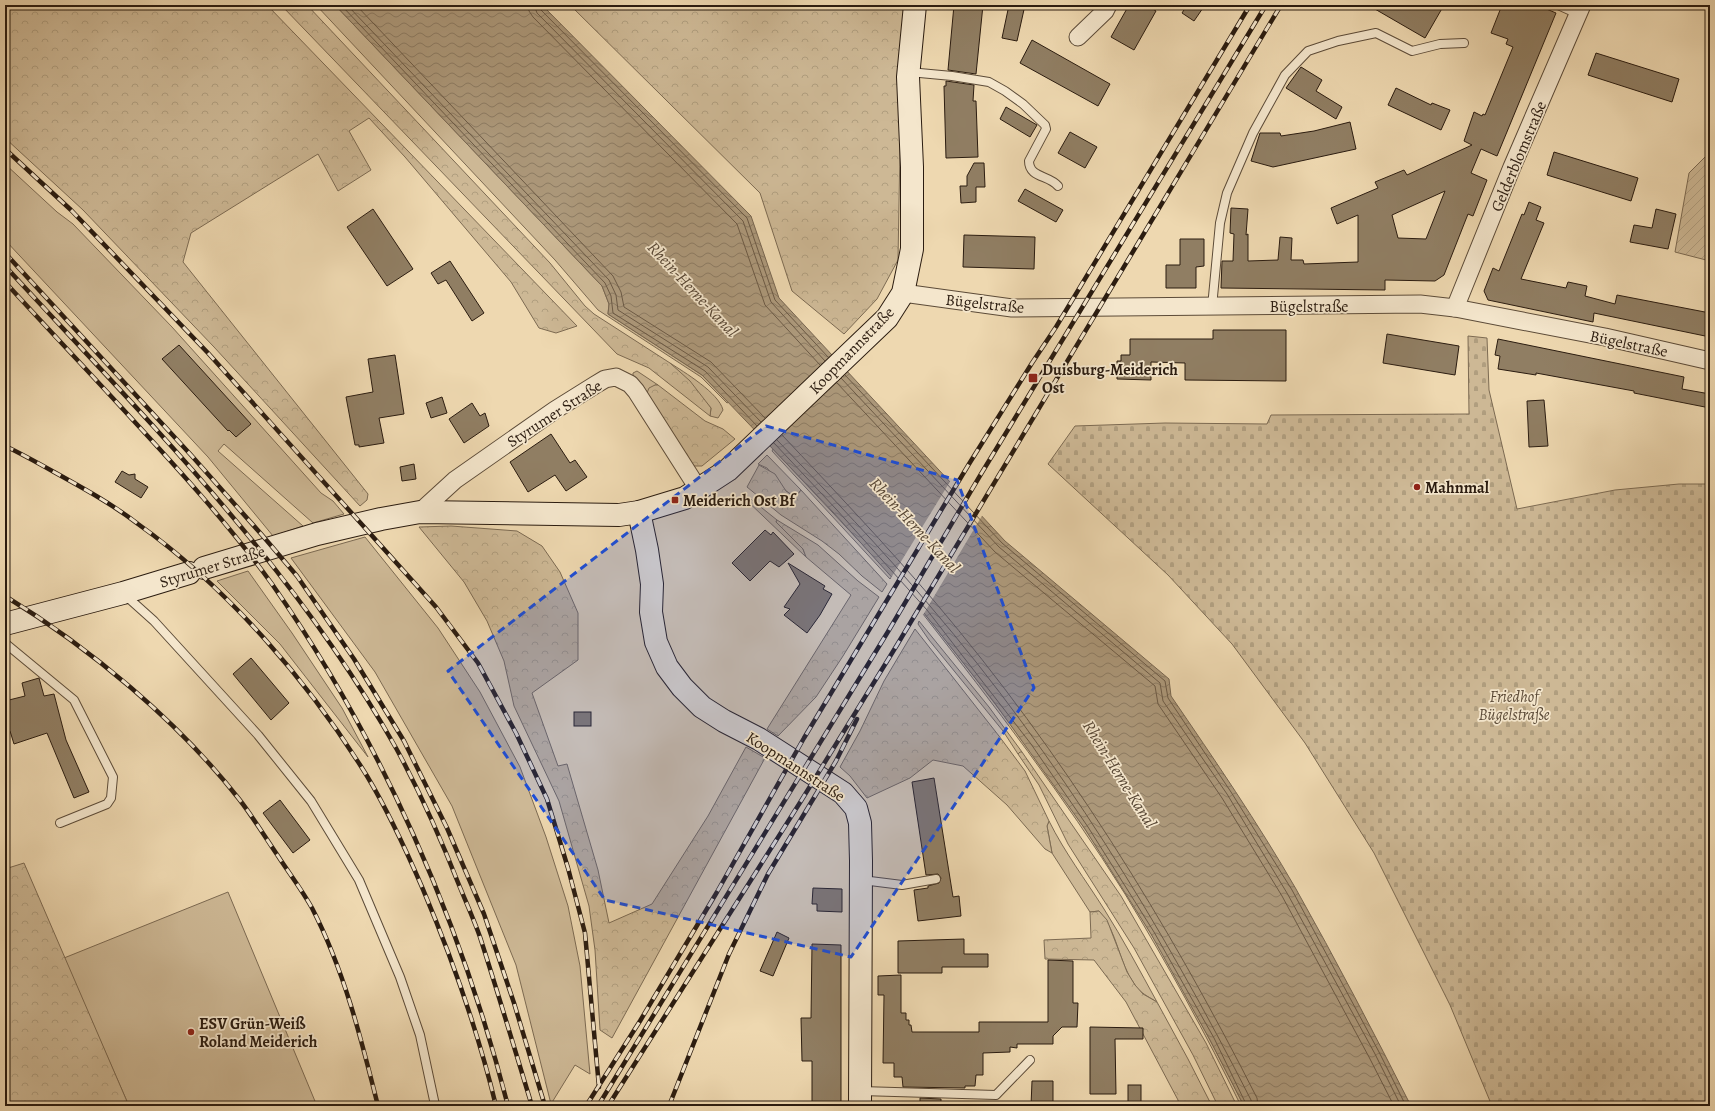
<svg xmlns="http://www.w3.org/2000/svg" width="1715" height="1111" font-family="Alegreya,serif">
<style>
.grass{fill:#cdb895;stroke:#7c6a52}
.forest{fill:url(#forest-crowns);stroke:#7c6a52}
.cemetery{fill:url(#cemetery-stones);stroke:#7c6a52}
.garden{fill:url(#garden-furrows);stroke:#7c6a52}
.water{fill:url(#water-waves);stroke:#786650}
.pier{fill:#eed8b0}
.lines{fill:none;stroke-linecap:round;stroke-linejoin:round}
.shore{stroke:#6c5a45;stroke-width:1}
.building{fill:#907e63;stroke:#2b1c10;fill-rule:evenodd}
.lane-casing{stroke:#5c4b38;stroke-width:10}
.street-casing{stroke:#5c4b38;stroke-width:19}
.secondary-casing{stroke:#2b1c10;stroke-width:24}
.lane{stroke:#f4e6cc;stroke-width:8}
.street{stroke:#f4e6cc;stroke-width:17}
.secondary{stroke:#f4e6cc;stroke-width:22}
.rail-casing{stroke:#2b1c10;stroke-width:4.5}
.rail{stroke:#f4e6cc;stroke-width:3;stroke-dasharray:9;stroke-linecap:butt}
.marked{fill:#1d4ed8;fill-opacity:0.2;stroke:#1d4ed8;stroke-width:3;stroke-dasharray:8 5;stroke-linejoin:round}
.poi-dot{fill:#8f2418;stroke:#f4e6cc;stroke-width:1.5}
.labels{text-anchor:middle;stroke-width:3.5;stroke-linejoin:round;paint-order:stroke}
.street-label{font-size:16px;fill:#2b1c10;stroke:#f4e6cc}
.poi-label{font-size:16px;font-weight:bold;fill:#2b1c10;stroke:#f4e6cc;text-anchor:start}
.park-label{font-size:16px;font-style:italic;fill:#5c4b38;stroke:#f4e6cc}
.water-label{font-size:17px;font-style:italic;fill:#584735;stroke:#f4e6cc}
</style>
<defs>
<pattern id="forest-crowns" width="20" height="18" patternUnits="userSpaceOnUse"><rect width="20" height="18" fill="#cdb895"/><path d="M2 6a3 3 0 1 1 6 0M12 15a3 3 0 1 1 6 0" fill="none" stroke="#b09e7f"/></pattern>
<pattern id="cemetery-stones" width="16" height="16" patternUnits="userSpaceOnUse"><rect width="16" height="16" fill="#cdb895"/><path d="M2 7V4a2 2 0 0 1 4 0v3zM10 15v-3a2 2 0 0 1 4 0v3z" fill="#b09e7f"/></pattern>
<pattern id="garden-furrows" width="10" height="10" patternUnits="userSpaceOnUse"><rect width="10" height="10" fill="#cdb895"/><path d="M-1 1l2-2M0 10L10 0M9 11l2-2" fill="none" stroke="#b09e7f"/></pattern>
<pattern id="water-waves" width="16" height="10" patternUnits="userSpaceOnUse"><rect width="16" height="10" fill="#ac987a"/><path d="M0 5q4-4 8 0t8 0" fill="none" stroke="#8c7b63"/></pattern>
</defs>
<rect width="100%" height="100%" fill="#eed8b0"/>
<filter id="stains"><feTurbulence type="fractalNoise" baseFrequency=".005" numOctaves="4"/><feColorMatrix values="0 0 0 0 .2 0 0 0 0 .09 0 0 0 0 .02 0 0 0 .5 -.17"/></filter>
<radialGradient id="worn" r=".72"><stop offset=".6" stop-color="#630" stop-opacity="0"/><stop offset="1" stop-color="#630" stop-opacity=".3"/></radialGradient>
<!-- grass -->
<g class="grass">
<path d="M316,5H335L602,286L609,304L608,314L702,375L729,402L727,403L701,377L598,310L555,260Z"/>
<path d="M5,164L57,212L73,224L172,327L321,493L333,501L344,514L313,523L224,444L218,451L303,526L273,536L208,457L5,240Z"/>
<path d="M670,363C684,372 719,393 723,410L718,418L710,416L711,408Z"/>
<path d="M637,371L658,385H655L647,393L633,377V373Z"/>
<path d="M773,449L892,576L890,579L772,451Z"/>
<path d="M767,455L801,490L798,494L792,495L786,491L767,468L758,464Z"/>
<path d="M742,492L777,520L776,522L803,549L806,557L742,496Z"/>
<path d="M365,537L438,628L480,692L520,767L546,837L568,906L580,966L590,1074L575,1065L551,1104L516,965L452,806L375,672L291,558Z"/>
<path d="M248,571L292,633L342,708L368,757L280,644L217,581Z"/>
<path d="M924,613C996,703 1065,794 1126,892C1169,961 1207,1033 1244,1106H1241C1206,1034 1167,963 1125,894C1064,796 994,705 923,614Z"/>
<path d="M919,621L989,707L1022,752L1018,754L1003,731L929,640L918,624Z"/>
<path d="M1049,821C1065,853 1085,879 1104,909C1123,939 1140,971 1157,1002C1149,997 1140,993 1135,985C1118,962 1118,932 1099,911L1090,912L1052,853L1047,826Z"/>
<path d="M228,892L317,1106H129L64,958Z"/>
</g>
<!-- forest -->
<g class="forest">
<path d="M5,5H267L577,326L556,333L539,328L511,282L405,157L369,118L349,131L371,170L338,191L318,154L191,233L183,262L368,494L367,500L360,506L214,347L83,210L5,138Z"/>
<path d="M281,5H307L550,263L585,306L594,314L670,363L690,381L711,408L710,416L649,368L617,354Z"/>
<path d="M570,5H906L899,75L900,147L898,260L877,299L844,334L792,291L760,193Z"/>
<path d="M655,385H658L705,421L723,429L735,439L702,466H693L647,393L649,388Z"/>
<path d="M759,465L775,474L786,491L792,495L798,494L801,490L887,584L882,592L862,576L839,554L822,541L781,515L747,487Z"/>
<path d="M777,520L818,545L858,581L879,597L843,656L816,697L778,736L767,729L851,595L806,557L803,549L776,522Z"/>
<path d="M451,526L517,531L542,546L560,572L578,613V660L532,693L558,766L567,764L598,870L609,923L652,904L708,816L746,747L765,758L612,1038L600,1030L595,950L589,906L559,801L514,706L504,661L487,621L464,582L419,527Z"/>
<path d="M915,629L999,736L1025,771L1049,821L1047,826L1052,853L1045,849L1007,805L963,766L933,760L910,778L867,798L850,776L840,767L860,731L884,681Z"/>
<path d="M1020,752H1022L1121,896L1206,1043L1237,1106H1218L1193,1055L1134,948L1068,844L1039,785L1018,754Z"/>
<path d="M24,863L129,1106H5V869Z"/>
<path d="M1099,911L1107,920L1127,972L1135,985L1143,994L1157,1002L1188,1059L1212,1106H1179L1178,1100L1126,1002L1094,960L1045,959L1044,940L1091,938L1090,912Z"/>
</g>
<!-- cemetery -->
<path class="cemetery" d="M1468,336L1487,338L1489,390L1517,509L1615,490L1679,484H1710V1106H1492L1450,1005L1374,853L1305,743L1232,644L1168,575L1048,464L1075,426L1165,423L1267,424L1271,415L1469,414Z"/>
<!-- garden -->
<path class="garden" d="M1710,152V261L1675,252L1689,173Z"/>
<!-- water -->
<path class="water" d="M335,5H542L751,216L779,298L1005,541L1169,679L1171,696C1214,759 1258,823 1296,889C1336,960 1374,1033 1411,1106H1244L1210,1040L1151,934L1085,829L994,702L924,613L833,512L702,375L608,314L609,304L602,286Z"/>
<!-- pier -->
<path class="pier" d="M951,480L983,514L923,615L891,578Z"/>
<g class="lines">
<!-- shore -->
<g class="shore">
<path d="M341,5L605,283L611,296L613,313L705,371L757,426"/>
<path d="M347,5L609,280L616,295L618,310L708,367L761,422"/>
<path d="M356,5L613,276L621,292L624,307L711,362L765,418"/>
<path d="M528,5L529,11L533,17L737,224L765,305L820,365"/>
<path d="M534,5L537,13L743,221L771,302L825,361"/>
<path d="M539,5L541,10L747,218L775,300L828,357"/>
<path d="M845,375L1002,543L1165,681L1168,698L1231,792L1292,890L1379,1052L1406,1106"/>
<path d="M841,378L999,547L1160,683L1163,701L1227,794L1287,893L1375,1054L1401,1106"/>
<path d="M837,383L995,552L1155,686L1158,704L1222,798L1282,896L1369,1057L1394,1106"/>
<path d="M782,435C834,490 886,545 935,602C1063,753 1168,922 1257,1098L1258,1106"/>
<path d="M777,440C829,494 881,548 930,606C1058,756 1162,925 1251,1100L1252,1106"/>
<path d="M774,443L836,509L927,610L1031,744L1088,827L1154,932L1214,1038L1247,1106"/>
</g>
</g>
<!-- building -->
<g class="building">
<path d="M954,5H983L976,74L948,70Z"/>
<path d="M1009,5H1025L1017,41L1002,38Z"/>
<path d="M1129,5H1146L1156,11L1134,50L1111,37Z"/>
<path d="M1187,5H1205L1194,21L1182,13Z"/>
<path d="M1368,5H1444L1425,38Z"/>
<path d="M1502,5H1537L1556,13L1497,156L1481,149L1471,173L1487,180L1473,216L1468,214L1444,275L1435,281L1385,280V290L1221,288L1222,261H1233L1234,234L1230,233L1231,208L1248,209L1246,235L1248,234V261L1278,260L1280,237L1292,238L1291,260H1303L1304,264L1358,262V215L1337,224L1331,208L1378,188L1375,182L1404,170L1407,175L1472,145L1464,141L1474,112L1482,116L1483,114L1485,115L1513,47L1506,44L1508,39L1491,33ZM1445,191L1426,239L1398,238L1392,215Z"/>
<path d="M1032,40L1110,84L1098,106L1020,63Z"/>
<path d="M1596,53L1679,79L1672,102L1588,75Z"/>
<path d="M1301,67L1322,80L1316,91L1342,107L1336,119L1286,88Z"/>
<path d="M946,81L974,85L973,101H976L978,157L946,158L944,86H946Z"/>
<path d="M1396,88L1431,105L1432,103L1450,110L1441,130L1388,105Z"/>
<path d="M1006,107L1037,125L1030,137L1000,119Z"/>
<path d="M1350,122L1356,149L1273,167L1251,161L1260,133H1280L1281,136L1314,131Z"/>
<path d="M1070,132L1097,147L1085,168L1058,153Z"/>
<path d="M1554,152L1638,178L1631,201L1547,175Z"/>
<path d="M974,163H984L985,187H976V202L961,203L960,186H967V176Z"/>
<path d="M1025,189L1063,210L1056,222L1018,201Z"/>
<path d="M1529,202L1541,207L1536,220L1544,223L1521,279L1566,288L1568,282L1587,286L1585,296L1615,304L1617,295L1710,313V337L1594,313L1593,322L1488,300L1484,291L1493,268L1499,271L1522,214L1524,215Z"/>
<path d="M373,209L413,269L387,286L347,227Z"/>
<path d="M1656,209L1676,214L1668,249L1630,242L1634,225L1652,228Z"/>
<path d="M964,235L1035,237L1034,269L963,267Z"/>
<path d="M1180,239H1204V266L1196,267V288H1166V265H1180Z"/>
<path d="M450,261L484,313L472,321L446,280L438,284L431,273Z"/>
<path d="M1213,330H1286V381L1185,380V363L1151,362V380L1117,379V361H1121V355H1130V339H1213Z"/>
<path d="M1387,334L1459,346L1455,375L1383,363Z"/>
<path d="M1498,339L1684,377L1682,389L1710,394V408L1634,393V391L1536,373V375L1498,369L1500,356L1495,355Z"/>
<path d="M179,345L251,424L236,437L229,430L228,431L162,359Z"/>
<path d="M395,355L404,414L379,418L384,443L359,447V445H355L346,397L373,392L368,359Z"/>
<path d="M442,397L447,413L431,418L426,403Z"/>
<path d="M1544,400L1548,446L1529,447L1527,401Z"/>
<path d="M472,403L480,416L485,413L489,426L464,443L449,419Z"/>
<path d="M551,434L570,463L575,460L587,477L566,491L555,475L528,492L510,462Z"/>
<path d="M414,464L416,479L402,481L400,467Z"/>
<path d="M122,471L129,475L135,474V479L148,487L141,498L115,482Z"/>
<path d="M765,530L771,535L773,532L794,554L779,567L770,561L750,581L732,563Z"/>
<path d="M788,563L825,586L823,589L832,594L820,615L807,633L784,615L790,609L784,607L800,584Z"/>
<path d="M251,658L289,703L271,720L233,674Z"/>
<path d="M39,678L44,696L54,694L66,740L89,792L74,798L47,733L14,744L10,731L5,733V701L25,696L22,683Z"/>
<rect x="574" y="712" width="17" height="14"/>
<path d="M934,778L953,897L959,896L961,916L918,921L914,890L928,888V886L939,883L941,878L938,874L926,875L912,782Z"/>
<path d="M280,800L310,840L293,853L263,813Z"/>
<path d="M813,888L842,889V912L817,911V904H812Z"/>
<path d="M777,932L789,938L773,976L760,971Z"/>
<path d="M964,939V954H988V967H942V973H898V941Z"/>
<path d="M812,944L841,945V1106H812V1061H802L801,1018H811Z"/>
<path d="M1048,960L1073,961V1003H1078L1077,1027H1062L1053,1036V1044H1017V1048L1010,1047V1052L983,1053V1075H976L975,1086H965V1088L903,1087L902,1077H894V1063H883L884,995H878V976L901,975V1013H906V1020H909V1025H911L912,1032H979V1022H1048Z"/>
<path d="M1090,1027L1143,1028V1039H1115L1116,1094H1090Z"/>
<path d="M1032,1081H1053V1106H1031Z"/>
<rect x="1128" y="1085" width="13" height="21"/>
<path d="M920,1098L941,1099V1106H920Z"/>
</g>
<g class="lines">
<defs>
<g id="lane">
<path d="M1558,5L1578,14"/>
<path d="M909,72L952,76L989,82L1005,91L1023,104L1045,125L1046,129L1029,161C1029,178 1049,175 1058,186"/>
<path d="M1212,307L1220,223L1227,193L1253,133L1285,75L1308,51L1338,41L1376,33L1412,51L1440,44L1464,43"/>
<path d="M125,595L154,621L258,735L311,801L359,880L400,977L420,1035L435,1105"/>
<path d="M5,643L74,700L113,777L111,798L107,804L60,823"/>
<path d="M862,880L902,885L936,879"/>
<path d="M861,1091L996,1095L1030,1060"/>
</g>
<g id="street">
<path d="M1078,37L1105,11L1108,5"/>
<path d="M903,293L1012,308L1420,304L1455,308L1605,337L1710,361"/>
<path d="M1455,308L1512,167L1582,5"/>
<path d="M420,512L455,480L555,410L595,385L605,379L616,377L630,384L636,391L699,490"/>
</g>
<g id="secondary">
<path d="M639,512L647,550L652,584L651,612L656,642L667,667L682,687L702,707L724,721L759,739L843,793L856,808L860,823L861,861L860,1106"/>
<path d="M204,568L317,534L381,519L420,512L619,515L639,512L685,498L728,470L887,318L903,293L912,249V167L908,77L915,5"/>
<path d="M5,624L123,593L189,573"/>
</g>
</defs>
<!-- lane casing -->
<use href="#lane" class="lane-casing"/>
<!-- street casing -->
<use href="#street" class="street-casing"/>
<!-- secondary casing -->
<use href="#secondary" class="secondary-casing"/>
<!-- lane -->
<use href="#lane" class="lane"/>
<!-- street -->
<use href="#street" class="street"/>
<!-- secondary -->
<use href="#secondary" class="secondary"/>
<defs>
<g id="rail">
<path d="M5,149L71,210L208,353L436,607L478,663L516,733L547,799L568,868L585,933L599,1087"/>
<path d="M5,253L191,455L262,535L297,576L354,659L404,741L447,828L484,914L514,1003L545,1106"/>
<path d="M5,266C145,418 294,566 396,748C420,792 441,839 459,885C466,902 474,920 480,937C498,993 515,1050 532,1106"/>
<path d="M5,282C47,328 90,373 132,419C181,472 230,526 272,584C381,740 461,922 508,1106"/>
<path d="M5,446C22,454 38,463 54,472C83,488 112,504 138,524C228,588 309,682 367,776C388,811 406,850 422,887C452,958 478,1031 496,1106"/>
<path d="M5,596C90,648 178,721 239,799C253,817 265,837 278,856C289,873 302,890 312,908C344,970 361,1038 378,1106"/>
<path d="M586,1106L640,1021L717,892L804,738L969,464L1032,363L1056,327L1250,5"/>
<path d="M598,1106L889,630L981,474L1266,5"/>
<path d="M608,1106L801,801L897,645L1281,5"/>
<path d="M669,1106L729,954L768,874L836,761L857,719"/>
</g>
</defs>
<!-- rail casing -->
<use href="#rail" class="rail-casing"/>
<!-- rail -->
<use href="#rail" class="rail"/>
</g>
<!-- marked area -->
<path class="marked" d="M766,426L957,480L1034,688L851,957L605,900L448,671Z"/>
<!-- markers -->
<g class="poi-dot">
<rect x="1028" y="373" width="10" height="10" rx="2"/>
<circle cx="1417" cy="487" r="4"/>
<rect x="671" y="496" width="8" height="8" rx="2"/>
<circle cx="191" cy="1032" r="4"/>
</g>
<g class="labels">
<!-- street labels -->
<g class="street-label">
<text transform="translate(1518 156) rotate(-67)" y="6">Gelderblomstraße</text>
<text transform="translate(985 303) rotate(6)" y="6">Bügelstraße</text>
<text x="1309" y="312">Bügelstraße</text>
<text transform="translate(1629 343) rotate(12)" y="6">Bügelstraße</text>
<text transform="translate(851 350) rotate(-46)" y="6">Koopmannstraße</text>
<text transform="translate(554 413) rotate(-33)" y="6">Styrumer Straße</text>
<text transform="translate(212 566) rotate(-17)" y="6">Styrumer Straße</text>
<text transform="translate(796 766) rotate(33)" y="6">Koopmannstraße</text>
</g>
<!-- poi labels -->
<g class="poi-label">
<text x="1042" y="375">Duisburg-Meiderich<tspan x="1042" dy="18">Ost</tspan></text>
<text x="1425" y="493">Mahnmal</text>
<text x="683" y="506">Meiderich Ost Bf</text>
<text x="199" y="1029">ESV Grün-Weiß<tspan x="199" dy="18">Roland Meiderich</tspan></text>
</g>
<!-- park labels -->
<g class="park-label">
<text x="1514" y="702">Friedhof<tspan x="1514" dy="18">Bügelstraße</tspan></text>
</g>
<!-- water labels -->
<g class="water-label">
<text transform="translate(693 289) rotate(47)" y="6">Rhein-Herne-Kanal</text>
<text transform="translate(915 525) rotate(47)" y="6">Rhein-Herne-Kanal</text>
<text transform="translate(1120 774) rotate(58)" y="6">Rhein-Herne-Kanal</text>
</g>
</g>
<!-- margin -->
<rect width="1715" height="1111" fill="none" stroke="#eed8b0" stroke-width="20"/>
<rect x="6" y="6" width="1703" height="1099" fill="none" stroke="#2b1c10" stroke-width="2"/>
<rect x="10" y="10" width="1695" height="1091" fill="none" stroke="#2b1c10"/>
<rect width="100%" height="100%" filter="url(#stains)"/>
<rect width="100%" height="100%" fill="url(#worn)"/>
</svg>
